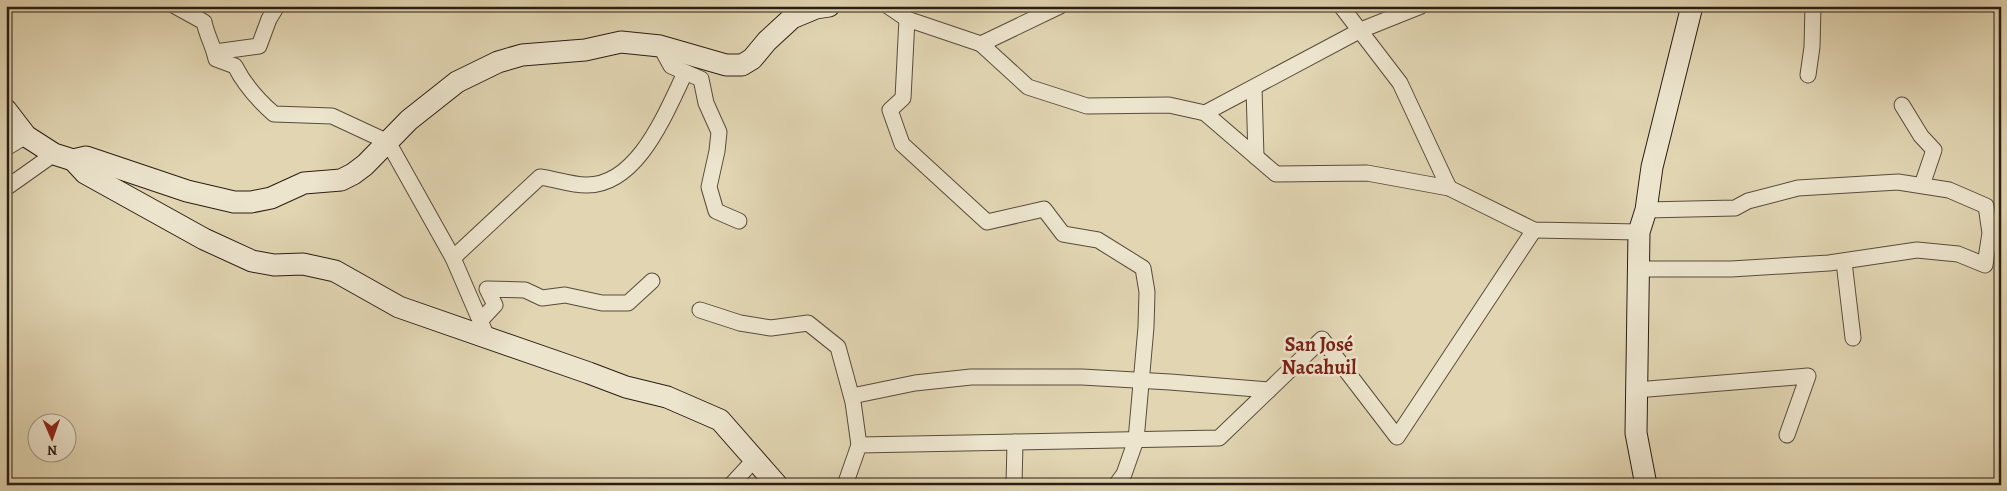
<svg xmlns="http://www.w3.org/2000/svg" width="2007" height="491" font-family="Alegreya,serif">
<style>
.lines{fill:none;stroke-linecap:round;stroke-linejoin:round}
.street-casing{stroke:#584c3b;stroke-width:17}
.secondary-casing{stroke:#2a1e13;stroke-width:23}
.street{stroke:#ece4cd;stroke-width:15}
.secondary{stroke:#ece4cd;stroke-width:21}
.labels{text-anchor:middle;stroke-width:5;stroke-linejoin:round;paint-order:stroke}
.district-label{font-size:20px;font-weight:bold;fill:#7a1f14;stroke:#ece4cd}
</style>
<rect width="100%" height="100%" fill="#e1d5b2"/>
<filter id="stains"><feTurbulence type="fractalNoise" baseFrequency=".004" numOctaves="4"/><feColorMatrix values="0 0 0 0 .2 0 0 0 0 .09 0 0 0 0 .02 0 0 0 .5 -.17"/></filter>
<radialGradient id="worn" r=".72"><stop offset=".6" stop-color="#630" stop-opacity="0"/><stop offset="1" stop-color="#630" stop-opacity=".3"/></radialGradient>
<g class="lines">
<defs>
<g id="street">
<path d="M175,6L204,22C207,36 213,45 216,59L235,66C245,86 258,100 274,114L332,116L388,142L453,258L488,339"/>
<path d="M888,6L907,19L981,44L1060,6"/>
<path d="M1341,6L1400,83L1449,188"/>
<path d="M1999,6L2001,7"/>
<path d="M907,19L903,98L890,110L902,144L987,222L1044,209L1063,234L1098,240L1143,268L1147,292L1146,327L1136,440L1124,474L1116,485"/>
<path d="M981,44L1028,87L1087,106L1169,105L1205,113L1276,174L1367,173L1449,188L1534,230L1639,232"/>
<path d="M660,46L671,66L701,79L706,103L719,132L717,151L709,187L716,211L739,221"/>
<path d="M215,52L259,46L269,19L277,6"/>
<path d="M1808,75L1812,47L1813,6"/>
<path d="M1254,88L1256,157"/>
<path d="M1902,105L1921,136L1934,150L1922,185"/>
<path d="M1205,113L1361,30L1421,6"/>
<path d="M6,148L26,136"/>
<path d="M6,188L54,154"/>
<path d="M453,258L540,177C555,179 571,185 586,185C638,186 666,112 685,73"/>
<path d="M1844,262L1853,338"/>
<path d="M1639,269H1731L1829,263L1917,250L1958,254L1985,265L1990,233L1986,206L1949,190L1898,182L1798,188L1748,201L1735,208L1646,210"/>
<path d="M700,310L740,323L771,328L808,323L838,347L853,402L859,445"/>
<path d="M481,320L495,305L487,289L525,290L542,298L565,295L602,303H628L652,281"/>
<path d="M1636,390L1808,376L1787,435"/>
<path d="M852,396L915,383L971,377H1082L1170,382L1269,390"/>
<path d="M731,485L755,459"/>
<path d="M845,485L859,445L1219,438L1322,339L1397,437L1534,230"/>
<path d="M1014,485L1015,442"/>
</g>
<g id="secondary">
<path d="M6,110L26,136L54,154L73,160L86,157L187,191L234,202H251L271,198L304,183L341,180L353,174L365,165L409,120L457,82L498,62L522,55L585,50L621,42L660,46L726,65H742L752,59L767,41L792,18L816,8L829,6"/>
<path d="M73,160L85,173L204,239L252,261L274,265L303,264L335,271L399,307L589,373L626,387L667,397L720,420L777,485"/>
<path d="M1646,485L1636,433L1639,232L1646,210L1652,167L1692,6"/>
</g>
</defs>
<!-- street casing -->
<use href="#street" class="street-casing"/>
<!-- secondary casing -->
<use href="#secondary" class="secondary-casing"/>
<!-- street -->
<use href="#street" class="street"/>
<!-- secondary -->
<use href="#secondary" class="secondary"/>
</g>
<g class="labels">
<!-- district labels -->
<g class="district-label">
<text x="1319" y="351">San José<tspan x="1319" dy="23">Nacahuil</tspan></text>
</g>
</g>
<!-- margin -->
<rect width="2007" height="491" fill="none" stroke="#e1d5b2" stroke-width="25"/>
<rect x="8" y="8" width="1992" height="476" fill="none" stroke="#2a1e13" stroke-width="2.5"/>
<rect x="12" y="12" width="1982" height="466" fill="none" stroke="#2a1e13"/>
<!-- north arrow -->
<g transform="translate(52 438) rotate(178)"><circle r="24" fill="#ece4cd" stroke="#9e9583"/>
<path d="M0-4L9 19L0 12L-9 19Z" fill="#8f2418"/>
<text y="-8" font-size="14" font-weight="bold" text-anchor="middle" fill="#2a1e13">N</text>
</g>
<rect width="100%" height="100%" filter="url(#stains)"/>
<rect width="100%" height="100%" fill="url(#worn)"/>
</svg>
